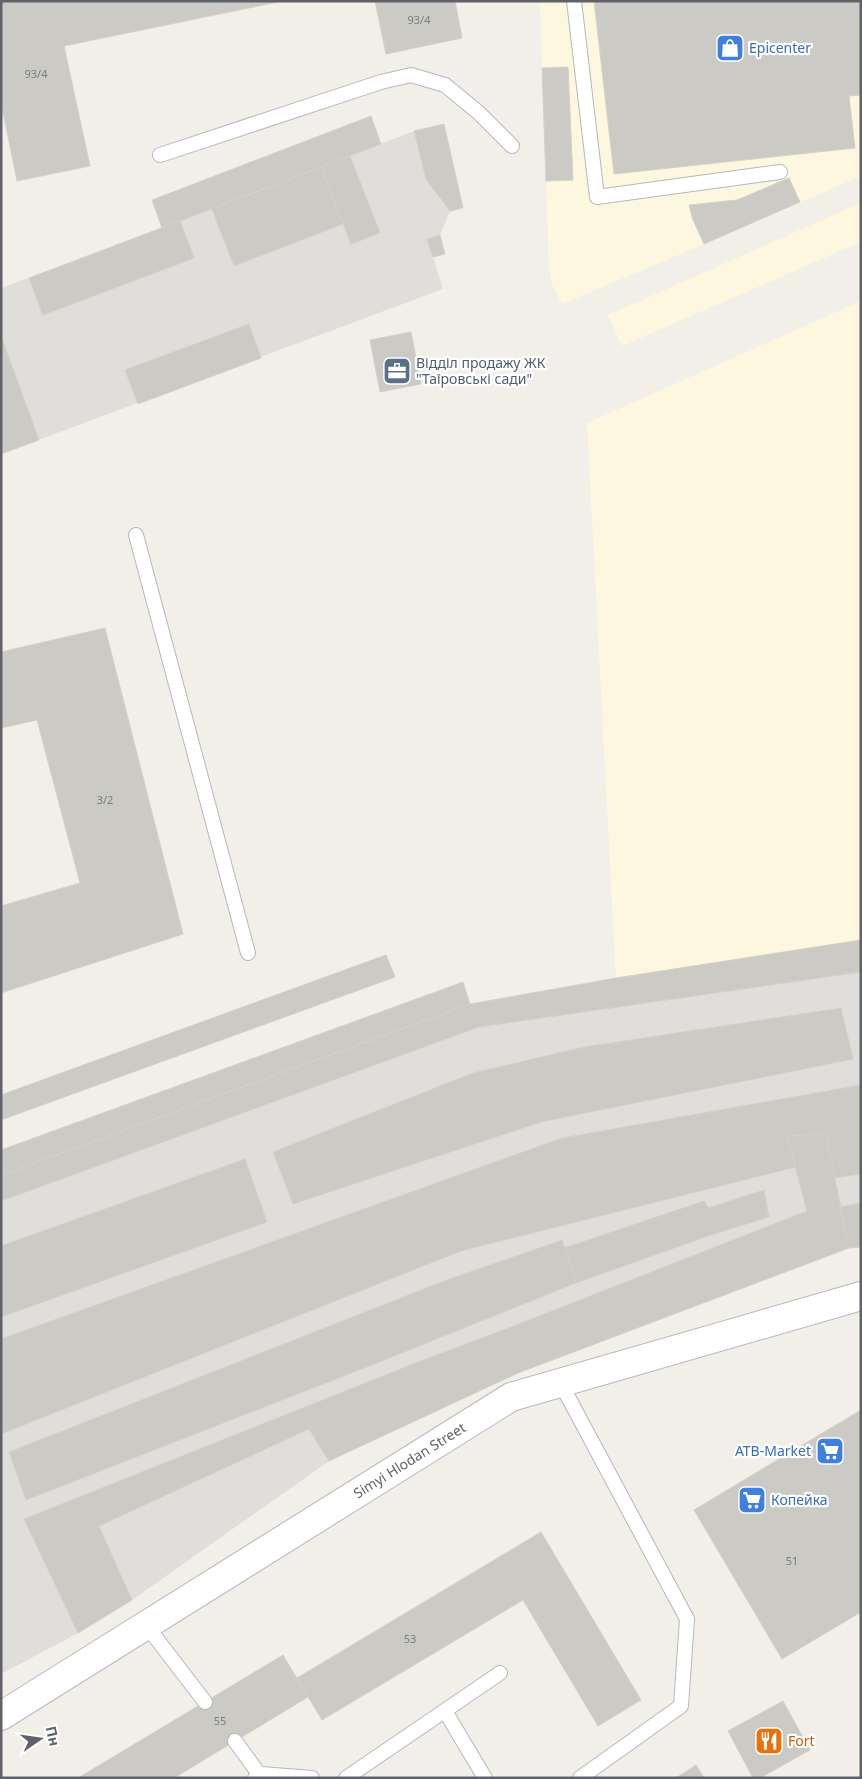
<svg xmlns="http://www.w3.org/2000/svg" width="862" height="1779" font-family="'Noto Sans',sans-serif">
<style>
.commercial{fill:#fef7e0}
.industrial{fill:#e0deda}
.building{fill:#cccac5;stroke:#d6d1c6}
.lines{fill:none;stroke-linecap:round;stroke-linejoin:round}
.service-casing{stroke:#b5b8bc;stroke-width:16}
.tertiary-casing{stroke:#b5b8bc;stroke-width:30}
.service{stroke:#fff;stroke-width:14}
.tertiary{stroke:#fff;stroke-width:28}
.labels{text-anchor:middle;stroke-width:4.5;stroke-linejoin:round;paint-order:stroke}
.number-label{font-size:11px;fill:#7a7d7f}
.shop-label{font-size:14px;fill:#366cbe;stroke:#fff;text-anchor:start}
.service-label{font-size:14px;fill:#4e5e75;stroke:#fff;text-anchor:start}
.street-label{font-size:14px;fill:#5f6368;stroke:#fff}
.food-label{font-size:14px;fill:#c56008;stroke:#fff;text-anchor:start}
</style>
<rect width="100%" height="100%" fill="#f1efe8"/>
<!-- commercial -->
<g class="commercial">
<path d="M540,1H861V176L704,244L562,304L552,284L549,269Z"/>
<path d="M861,203V242L622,346L608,315Z"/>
<path d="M861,301V940L616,978L587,423Z"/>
</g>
<!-- industrial -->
<g class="industrial">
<path d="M444,124L463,208L450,211L440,235L445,254L433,257L443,289L1,454V288L162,228L414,131Z"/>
<path d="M861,940V1247L849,1248L808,1263L518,1373L329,1461L132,1600L78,1633L1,1674V1175L616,978Z"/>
</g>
<!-- building -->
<g class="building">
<path d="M1,1H283L64,46L90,166L17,181L1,102Z"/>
<path d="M375,1H455L462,38L386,54Z"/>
<path d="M594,1H861V95L849,96L855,148L614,174Z"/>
<path d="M568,67L573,180L546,181L542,68Z"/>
<path d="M371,116L381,144L162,228L152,200Z"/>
<path d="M444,124L463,208L450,211L426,179L414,131Z"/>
<path d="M350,156L380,233L351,244L321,167Z"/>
<path d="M321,167L343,224L234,266L212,209Z"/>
<path d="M789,178L800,202L704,244L693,220L689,205L737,200Z"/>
<path d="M180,221L194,258L43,315L29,278Z"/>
<path d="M440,235L445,254L433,257L427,239Z"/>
<path d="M249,324L261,358L138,404L125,370Z"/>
<path d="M411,332L421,384L380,392L370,340Z"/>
<path d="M1,336L39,440L1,454Z"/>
<path d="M105,628L183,934L1,993V906L80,883L37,720L1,728V652Z"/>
<path d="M861,940V972L479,1027L1,1201V1175L470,1004L616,978Z"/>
<path d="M386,955L395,977L1,1120V1095Z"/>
<path d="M463,982L470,1004L1,1175V1150Z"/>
<path d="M841,1008L853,1059L541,1122L293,1204L273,1152L473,1073L584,1047Z"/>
<path d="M861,1085V1174L834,1178L826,1134L787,1136L796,1167L461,1251L1,1434V1339L562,1138Z"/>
<path d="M826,1134L849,1248L518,1373L329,1461L309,1429L99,1526L132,1600L78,1633L24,1519L413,1364L511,1327L807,1211L787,1136Z"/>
<path d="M245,1159L267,1222L1,1317V1246Z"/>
<path d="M764,1190L769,1217L711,1235L576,1283L564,1248L704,1201L708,1208Z"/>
<path d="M861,1203V1247L849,1248L840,1207Z"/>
<path d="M562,1240L576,1283L367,1367L26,1500L9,1452L444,1281Z"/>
<path d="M861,1410V1612L782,1659L694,1510Z"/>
<path d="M541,1532L641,1700L598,1726L523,1600L322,1720L297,1678Z"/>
<path d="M283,1655L308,1697L174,1778H78Z"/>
<path d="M783,1701L810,1750L760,1778H753L728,1731Z"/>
<path d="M696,1765L704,1778H676Z"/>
</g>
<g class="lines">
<defs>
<g id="service">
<path d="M574,1L597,197L780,172"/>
<path d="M160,155L381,82L411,75L445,85L479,113L512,146"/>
<path d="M136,535L248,953"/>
<path d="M560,1382L687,1619L681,1706L580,1778"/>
<path d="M146,1625L205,1702"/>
<path d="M445,1711L485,1778"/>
<path d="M235,1741L262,1778"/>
<path d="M255,1778L261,1774L312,1778"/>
<path d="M346,1778L500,1673"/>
</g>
<g id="tertiary">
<path id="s1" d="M1,1716L511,1397L861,1296"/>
</g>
</defs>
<!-- service casing -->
<use href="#service" class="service-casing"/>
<!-- tertiary casing -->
<use href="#tertiary" class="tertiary-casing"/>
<!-- service -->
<use href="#service" class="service"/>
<!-- tertiary -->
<use href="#tertiary" class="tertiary"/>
</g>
<!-- icons -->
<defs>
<symbol id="shop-square" viewBox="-11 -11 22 22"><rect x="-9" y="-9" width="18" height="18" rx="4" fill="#3f7fe0" stroke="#fff"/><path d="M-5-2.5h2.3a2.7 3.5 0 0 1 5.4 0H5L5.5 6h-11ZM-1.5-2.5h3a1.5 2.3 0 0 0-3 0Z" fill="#fff"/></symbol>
<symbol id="office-square" viewBox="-11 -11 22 22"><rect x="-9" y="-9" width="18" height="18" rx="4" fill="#5c6f8a" stroke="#fff"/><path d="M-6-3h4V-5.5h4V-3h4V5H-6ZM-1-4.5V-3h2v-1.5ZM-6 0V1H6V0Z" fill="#fff"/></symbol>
<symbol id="supermarket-square" viewBox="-11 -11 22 22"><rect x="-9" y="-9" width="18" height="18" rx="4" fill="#3f7fe0" stroke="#fff"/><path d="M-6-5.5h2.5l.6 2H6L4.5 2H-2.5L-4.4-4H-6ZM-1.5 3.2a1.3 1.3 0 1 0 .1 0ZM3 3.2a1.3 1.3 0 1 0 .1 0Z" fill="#fff"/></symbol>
<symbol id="restaurant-square" viewBox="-11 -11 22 22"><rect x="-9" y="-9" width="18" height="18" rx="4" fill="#e8710a" stroke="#fff"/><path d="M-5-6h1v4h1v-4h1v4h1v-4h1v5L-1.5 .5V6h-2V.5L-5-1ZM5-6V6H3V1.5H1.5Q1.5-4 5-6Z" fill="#fff"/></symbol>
</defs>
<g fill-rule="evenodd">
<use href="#shop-square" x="714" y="32" width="32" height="32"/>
<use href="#office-square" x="381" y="355" width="32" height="32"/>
<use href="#supermarket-square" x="814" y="1435" width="32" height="32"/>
<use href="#supermarket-square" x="736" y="1484" width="32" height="32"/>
<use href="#restaurant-square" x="753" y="1725" width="32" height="32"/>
</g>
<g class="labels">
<!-- number labels -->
<g class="number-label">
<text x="419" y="24">93/4</text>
<text x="36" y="78">93/4</text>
<text x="105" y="804">3/2</text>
<text x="792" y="1565">51</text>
<text x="410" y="1643">53</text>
<text x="220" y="1725">55</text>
</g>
<!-- shop labels -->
<g class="shop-label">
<text x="749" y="53">Epicenter</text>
<text x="811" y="1456" text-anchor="end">ATB-Market</text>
<text x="771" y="1505">Копейка</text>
</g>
<!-- service labels -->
<g class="service-label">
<text x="416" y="368">Відділ продажу ЖК<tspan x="416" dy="16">"Таїровські сади"</tspan></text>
</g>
<!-- street labels -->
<g class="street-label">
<text dy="5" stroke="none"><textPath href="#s1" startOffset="482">Simyi Hlodan Street</textPath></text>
</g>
<!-- food labels -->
<g class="food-label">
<text x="788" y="1746">Fort</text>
</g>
</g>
<!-- border -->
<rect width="862" height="1779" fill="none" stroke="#5f6368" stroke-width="5"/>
<!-- north arrow -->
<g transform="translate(40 1739) rotate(77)" stroke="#ffffff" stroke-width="4" paint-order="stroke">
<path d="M0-4L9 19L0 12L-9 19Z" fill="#5f6368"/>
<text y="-8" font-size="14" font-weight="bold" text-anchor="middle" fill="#5f6368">Пн</text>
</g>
</svg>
